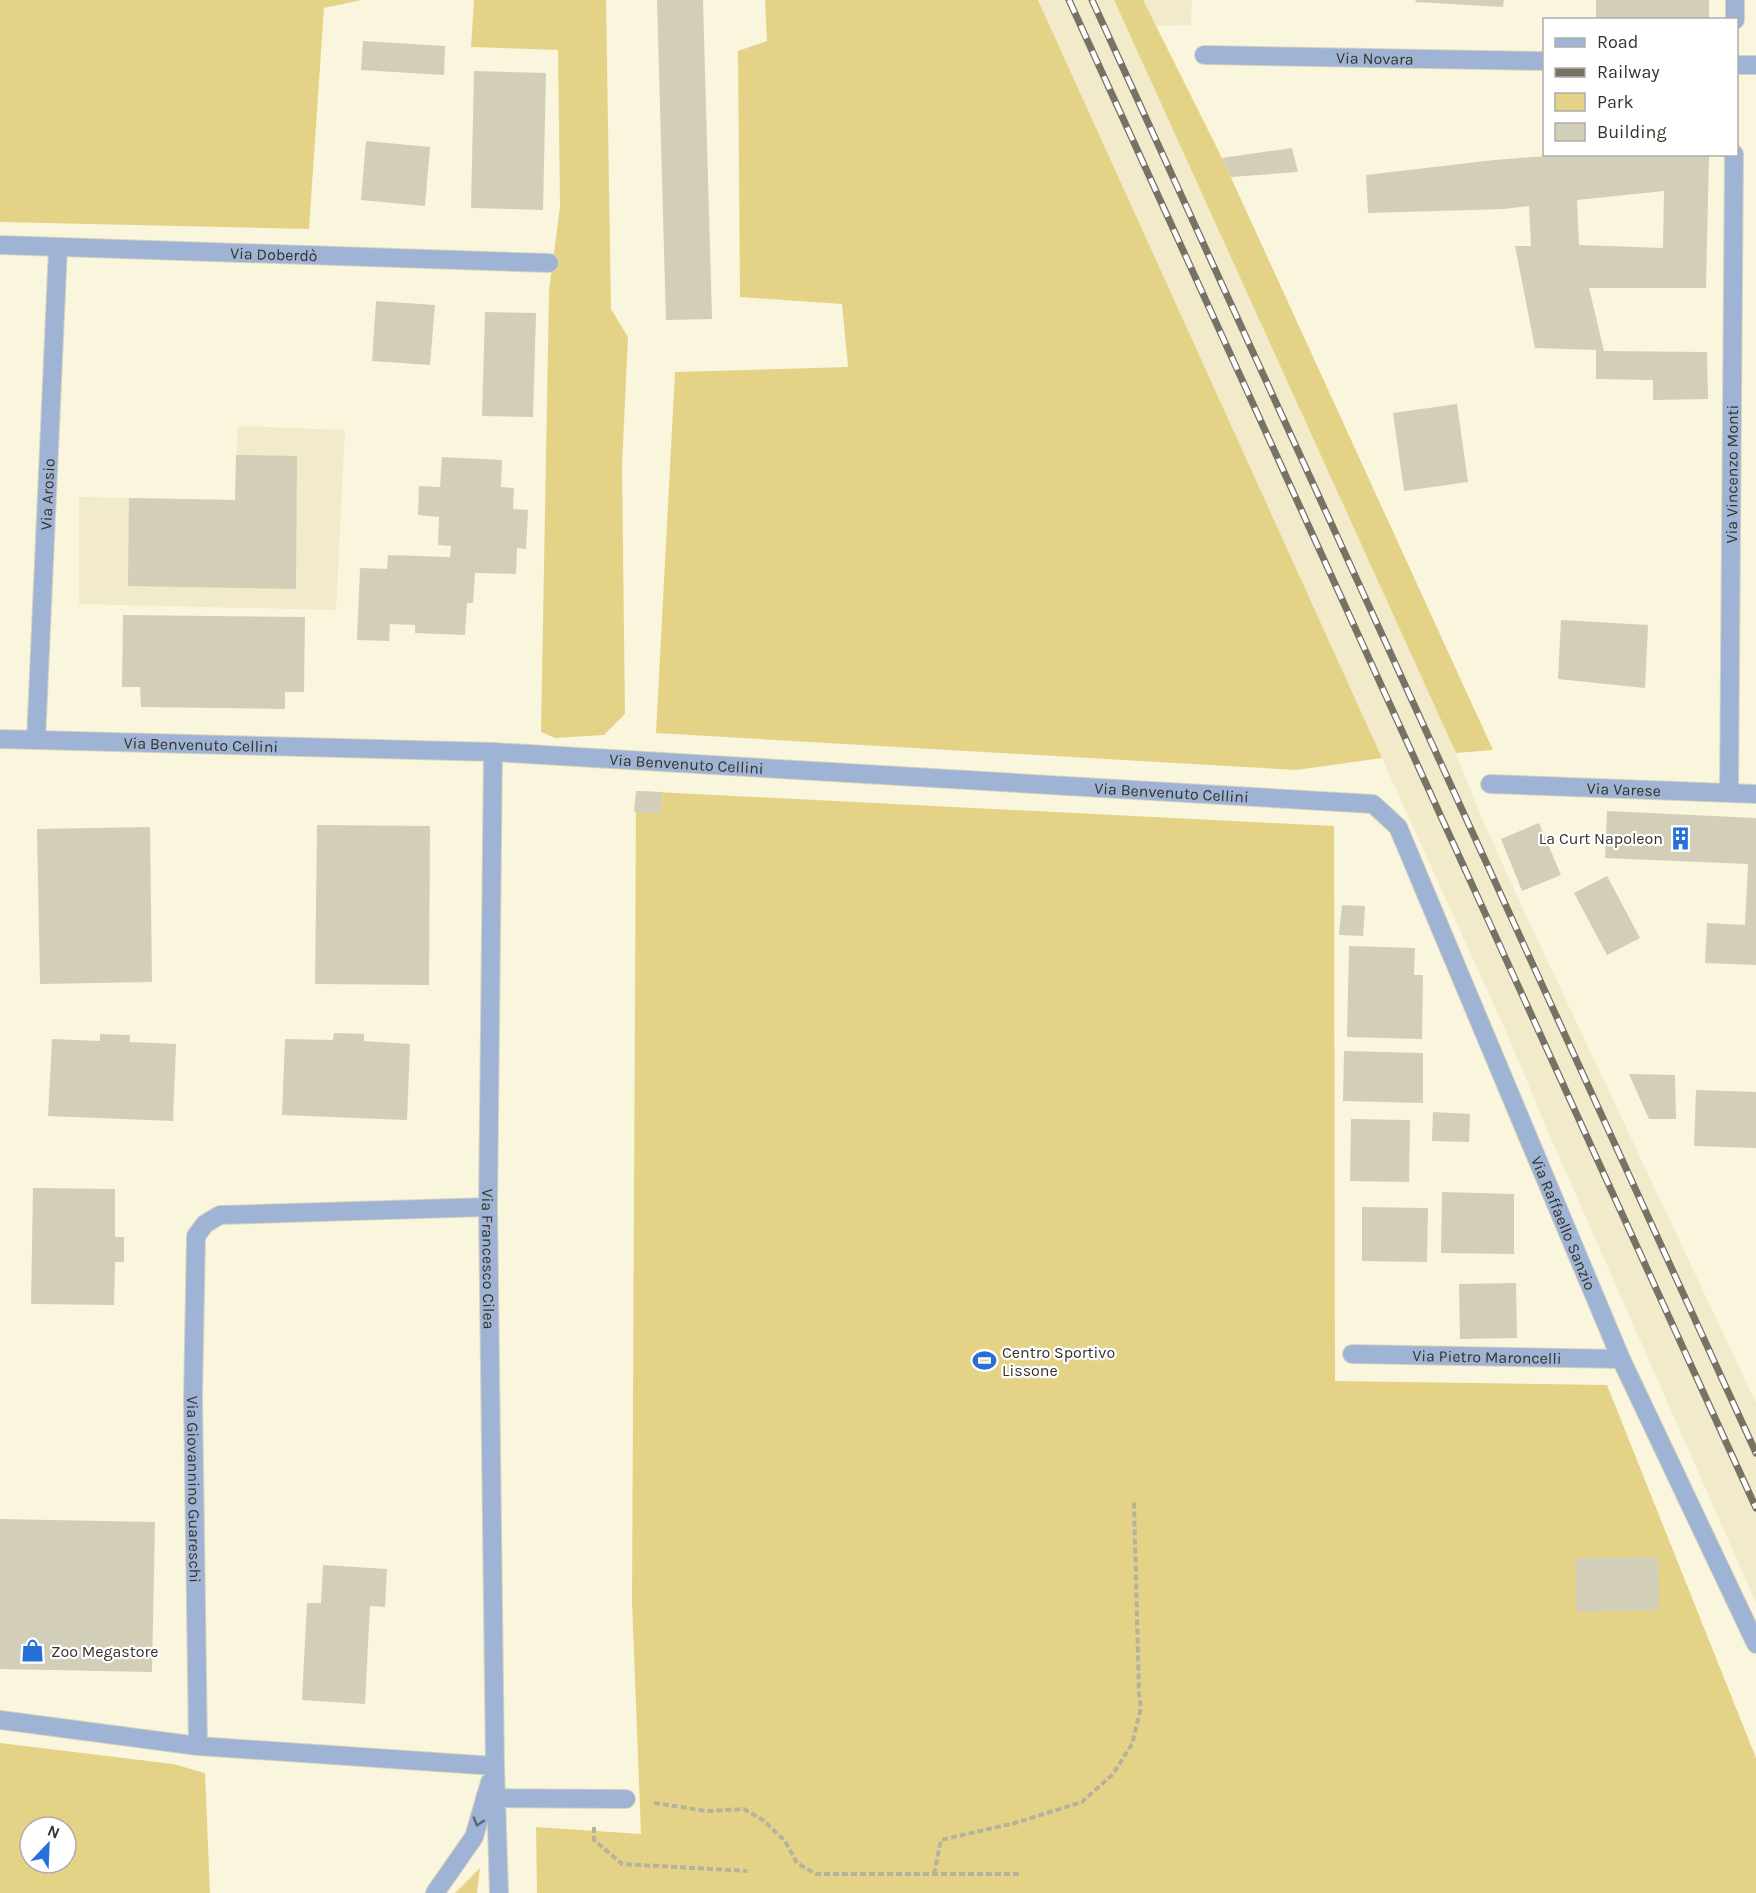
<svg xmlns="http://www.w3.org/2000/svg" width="1756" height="1893" font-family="Karla,sans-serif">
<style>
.built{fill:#f1eacb}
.green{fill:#e4d387;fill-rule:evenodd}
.building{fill:#d3ceb7;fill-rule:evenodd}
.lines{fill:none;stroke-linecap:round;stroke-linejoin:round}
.service-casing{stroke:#d7d3be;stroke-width:20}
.minor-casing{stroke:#d7d3be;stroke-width:20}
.path{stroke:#b5b29f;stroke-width:4;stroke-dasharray:6 3;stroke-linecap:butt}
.service{stroke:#9fb4d5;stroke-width:18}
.minor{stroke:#9fb4d5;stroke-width:18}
.rail-casing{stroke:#767365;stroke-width:7}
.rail{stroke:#fff;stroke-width:4.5;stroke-dasharray:14;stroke-linecap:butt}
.oneway{stroke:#5f676e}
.labels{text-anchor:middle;stroke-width:4.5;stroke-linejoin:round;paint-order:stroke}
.street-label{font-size:16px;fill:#35332a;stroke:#fff}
.poi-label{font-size:16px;fill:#35332a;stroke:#fff;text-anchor:start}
</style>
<rect width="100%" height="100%" fill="#faf6de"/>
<!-- built -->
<g class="built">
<path d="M1038,0H1114L1456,753L1480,814L1524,911L1756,1403V1603L1546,1127L1508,1036Z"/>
<path d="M1143,0H1192L1191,25L1155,26Z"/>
<path d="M238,426L345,430L336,610L79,604V497L235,500Z"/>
</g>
<!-- green -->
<g class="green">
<path d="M0,0H362L324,8L309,229L0,222Z"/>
<path d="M474,0H606L611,309L628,337L622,466L625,714L604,735L555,738L541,732L549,291L560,207L558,50L471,47Z"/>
<path d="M765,0H1038L1382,758L1296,770L656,733L675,372L848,367L842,304L740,297L738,51L767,41Z"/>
<path d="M1114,0H1143L1222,158L1493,750L1456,753Z"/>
<path d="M636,791L1334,826L1335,1381L1607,1385L1756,1758V1893H537L536,1827L641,1834L632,1602Z"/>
<path d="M0,1743L173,1764L205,1773L210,1893H0ZM30,1827H66V1863H30Z"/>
<path d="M480,1868L477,1893H455Z"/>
</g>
<!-- building -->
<g class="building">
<path d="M657,0H703L712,319L666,320Z"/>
<path d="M1416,0H1504L1503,7L1415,2Z"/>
<rect x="1596" y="0" width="113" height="20"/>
<path d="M363,41L445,46L444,75L361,70Z"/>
<path d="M474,71L546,73L543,210L471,208Z"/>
<path d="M366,141L430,147L425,206L361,200Z"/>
<path d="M1292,148L1298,172L1231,177L1222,158Z"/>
<path d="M1572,154H1709L1706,288H1589L1604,351L1707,352L1708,399L1653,400V380L1596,379V350L1535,348L1515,246H1531L1529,206L1504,209L1368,213L1366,175L1494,160ZM1664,191L1663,248L1579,245L1577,200Z"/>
<path d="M376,301L435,305L430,365L372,361Z"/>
<path d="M485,312L536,313L533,417L482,416Z"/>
<path d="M1457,404L1468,482L1404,491L1393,413Z"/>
<path d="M236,455L297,456L296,589L128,586L129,498L235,500Z"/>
<path d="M442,457L502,460L501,487L514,488L513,509L528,510L526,549L517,548L516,574L475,573L473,603H467L465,635L415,633V625L390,624L389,641L357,640L360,568L387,569L388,555L450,557L451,546L438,545L439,517L418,515L419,486L440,487Z"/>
<path d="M123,615L305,617L304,692H285V709L141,707L140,687H122Z"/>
<path d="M1561,620L1648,625L1645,688L1558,679Z"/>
<path d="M636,791L662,792L661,814L634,812Z"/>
<path d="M1607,811L1756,818V965L1705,963L1707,923L1745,925L1748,864L1605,858Z"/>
<path d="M1539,823L1561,875L1522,891L1501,839Z"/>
<path d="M317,825L430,826L429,985L315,984Z"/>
<path d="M150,827L152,982L40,984L37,829Z"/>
<path d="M1607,876L1640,938L1607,955L1574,893Z"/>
<path d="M1342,905L1365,906L1363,936L1339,935Z"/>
<path d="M1349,946L1415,948L1414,975H1423L1422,1039L1347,1037Z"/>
<path d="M334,1033L364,1034V1041L410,1044L407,1120L282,1115L285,1039L333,1040Z"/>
<path d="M100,1034L130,1035V1042L176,1044L173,1121L48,1116L52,1039L100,1041Z"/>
<path d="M1344,1051L1423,1053V1103L1343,1101Z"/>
<path d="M1629,1074L1675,1075L1676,1119H1649Z"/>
<path d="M1696,1090L1756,1092V1148L1694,1146Z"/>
<path d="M1433,1112L1470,1114L1469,1142L1432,1141Z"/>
<path d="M1351,1119L1410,1120L1409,1182L1350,1181Z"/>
<path d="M33,1188L115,1189V1237H124V1262H115L114,1305L31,1304Z"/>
<path d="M1442,1192L1514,1194V1254L1441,1253Z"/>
<path d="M1362,1207L1428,1208L1427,1262L1362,1261Z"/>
<path d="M1516,1283L1517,1338L1460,1339L1459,1284Z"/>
<path d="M0,1519L155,1522L152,1672L0,1669Z"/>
<path d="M1658,1557L1659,1610L1576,1612L1575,1558Z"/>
<path d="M323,1565L387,1569L385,1607L370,1606L365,1704L302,1700L307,1603H321Z"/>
</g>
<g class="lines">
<defs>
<g id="service">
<path d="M0,1720L198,1746"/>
<path d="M485,1798L626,1799"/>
</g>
<g id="minor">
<path d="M1735,20V0"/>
<path id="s1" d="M1204,55L1544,61"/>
<path d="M1736,65H1756"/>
<path id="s2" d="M0,245L549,263"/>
<path id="s3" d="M0,739L493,752L1373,804L1398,827L1621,1359L1756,1644"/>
<path id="s4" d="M36,740L58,248"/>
<path id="s5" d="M493,752L488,1207L495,1766L499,1893"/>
<path id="s6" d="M1490,784L1756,794"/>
<path id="s7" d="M1729,792L1734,154"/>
<path id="s8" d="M488,1207L220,1215L205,1224L196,1236L193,1398L198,1746L495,1766"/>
<path id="s9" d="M1352,1354L1621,1359"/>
<path d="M435,1893L474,1837L490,1782"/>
</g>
</defs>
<!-- service casing -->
<use href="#service" class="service-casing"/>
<!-- minor casing -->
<use href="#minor" class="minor-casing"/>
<!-- path -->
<g class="path">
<path d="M654,1803L707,1811L744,1809L763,1820L785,1841L797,1863L816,1874H1022"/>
<path d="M594,1827V1840L622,1864L747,1871"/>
<path d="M934,1874L941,1840L1015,1823L1082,1802L1113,1774L1132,1744L1141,1708L1139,1694L1134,1502"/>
</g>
<!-- service -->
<use href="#service" class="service"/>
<!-- minor -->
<use href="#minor" class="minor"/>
<defs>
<g id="rail">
<path d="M1069,0L1756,1508"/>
<path d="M1092,0L1756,1453"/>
</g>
</defs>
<!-- rail casing -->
<use href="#rail" class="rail-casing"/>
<!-- rail -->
<use href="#rail" class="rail"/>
</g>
<!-- one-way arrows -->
<defs><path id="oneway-chevron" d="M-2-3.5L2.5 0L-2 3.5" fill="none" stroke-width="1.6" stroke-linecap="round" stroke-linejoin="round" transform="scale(1.5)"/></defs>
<use class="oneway" href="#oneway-chevron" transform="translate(478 1822) rotate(107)"/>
<!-- icons -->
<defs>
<symbol id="building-bare" viewBox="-9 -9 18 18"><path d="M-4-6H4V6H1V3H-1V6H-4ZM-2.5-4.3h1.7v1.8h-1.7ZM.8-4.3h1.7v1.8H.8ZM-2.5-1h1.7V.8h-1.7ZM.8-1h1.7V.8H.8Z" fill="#276fdb" stroke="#fff" stroke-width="2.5" paint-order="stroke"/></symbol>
<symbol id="stadium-bare" viewBox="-9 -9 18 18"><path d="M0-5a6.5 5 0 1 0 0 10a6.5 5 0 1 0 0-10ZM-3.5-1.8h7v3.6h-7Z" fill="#276fdb" stroke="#fff" stroke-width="2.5" paint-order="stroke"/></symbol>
<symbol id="shop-bare" viewBox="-9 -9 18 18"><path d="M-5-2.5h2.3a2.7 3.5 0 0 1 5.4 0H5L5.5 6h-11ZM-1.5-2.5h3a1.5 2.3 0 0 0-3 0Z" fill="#276fdb" stroke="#fff" stroke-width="2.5" paint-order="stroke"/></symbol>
</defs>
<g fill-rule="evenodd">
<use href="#building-bare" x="1664" y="822" width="33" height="33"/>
<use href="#stadium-bare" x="968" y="1344" width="33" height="33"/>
<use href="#shop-bare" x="16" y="1634" width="33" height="33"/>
</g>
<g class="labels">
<!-- street labels -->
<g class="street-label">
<text dy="6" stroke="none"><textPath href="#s1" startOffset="171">Via Novara</textPath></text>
<text dy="6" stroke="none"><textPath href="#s2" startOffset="274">Via Doberdò</textPath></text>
<text dy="6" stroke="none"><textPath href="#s7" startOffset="318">Via Vincenzo Monti</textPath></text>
<text dy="6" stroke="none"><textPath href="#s4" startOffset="246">Via Arosio</textPath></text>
<text dy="6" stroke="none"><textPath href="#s3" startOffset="201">Via Benvenuto Cellini</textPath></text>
<text dy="6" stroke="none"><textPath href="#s3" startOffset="687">Via Benvenuto Cellini</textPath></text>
<text dy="6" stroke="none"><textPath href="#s6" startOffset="134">Via Varese</textPath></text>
<text dy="6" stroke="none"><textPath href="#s3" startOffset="1173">Via Benvenuto Cellini</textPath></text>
<text dy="6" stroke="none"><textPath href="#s3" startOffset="1838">Via Raffaello Sanzio</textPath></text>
<text dy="6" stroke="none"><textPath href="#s5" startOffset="507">Via Francesco Cilea</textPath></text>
<text dy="6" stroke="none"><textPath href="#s9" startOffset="135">Via Pietro Maroncelli</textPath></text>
<text dy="6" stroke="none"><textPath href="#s8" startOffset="554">Via Giovannino Guareschi</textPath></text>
</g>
<!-- poi labels -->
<g class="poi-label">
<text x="1663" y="844" text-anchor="end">La Curt Napoleon</text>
<text x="1002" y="1358">Centro Sportivo<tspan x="1002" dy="18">Lissone</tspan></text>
<text x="51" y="1657">Zoo Megastore</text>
</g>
</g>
<!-- legend -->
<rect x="1543" y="18" width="195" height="138" fill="#ffffff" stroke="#aeadaa" stroke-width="1.5"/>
<rect x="1555" y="38" width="30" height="9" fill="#9fb4d5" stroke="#aeadaa" stroke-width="1.5"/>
<text x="1597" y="48" font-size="18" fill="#35332a">Road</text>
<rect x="1555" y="68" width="30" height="9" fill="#767365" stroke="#aeadaa" stroke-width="1.5"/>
<text x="1597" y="78" font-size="18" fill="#35332a">Railway</text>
<rect x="1555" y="93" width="30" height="18" fill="#e4d387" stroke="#aeadaa" stroke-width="1.5"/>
<text x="1597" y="108" font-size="18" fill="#35332a">Park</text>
<rect x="1555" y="123" width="30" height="18" fill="#d3ceb7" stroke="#aeadaa" stroke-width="1.5"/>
<text x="1597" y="138" font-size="18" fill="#35332a">Building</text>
<!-- north arrow -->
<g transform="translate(48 1845) rotate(23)"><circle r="28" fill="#ffffff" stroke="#aeadaa" stroke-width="1.5"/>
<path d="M0-4.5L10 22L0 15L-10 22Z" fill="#276fdb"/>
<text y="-9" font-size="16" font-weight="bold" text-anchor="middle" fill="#35332a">N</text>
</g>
</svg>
